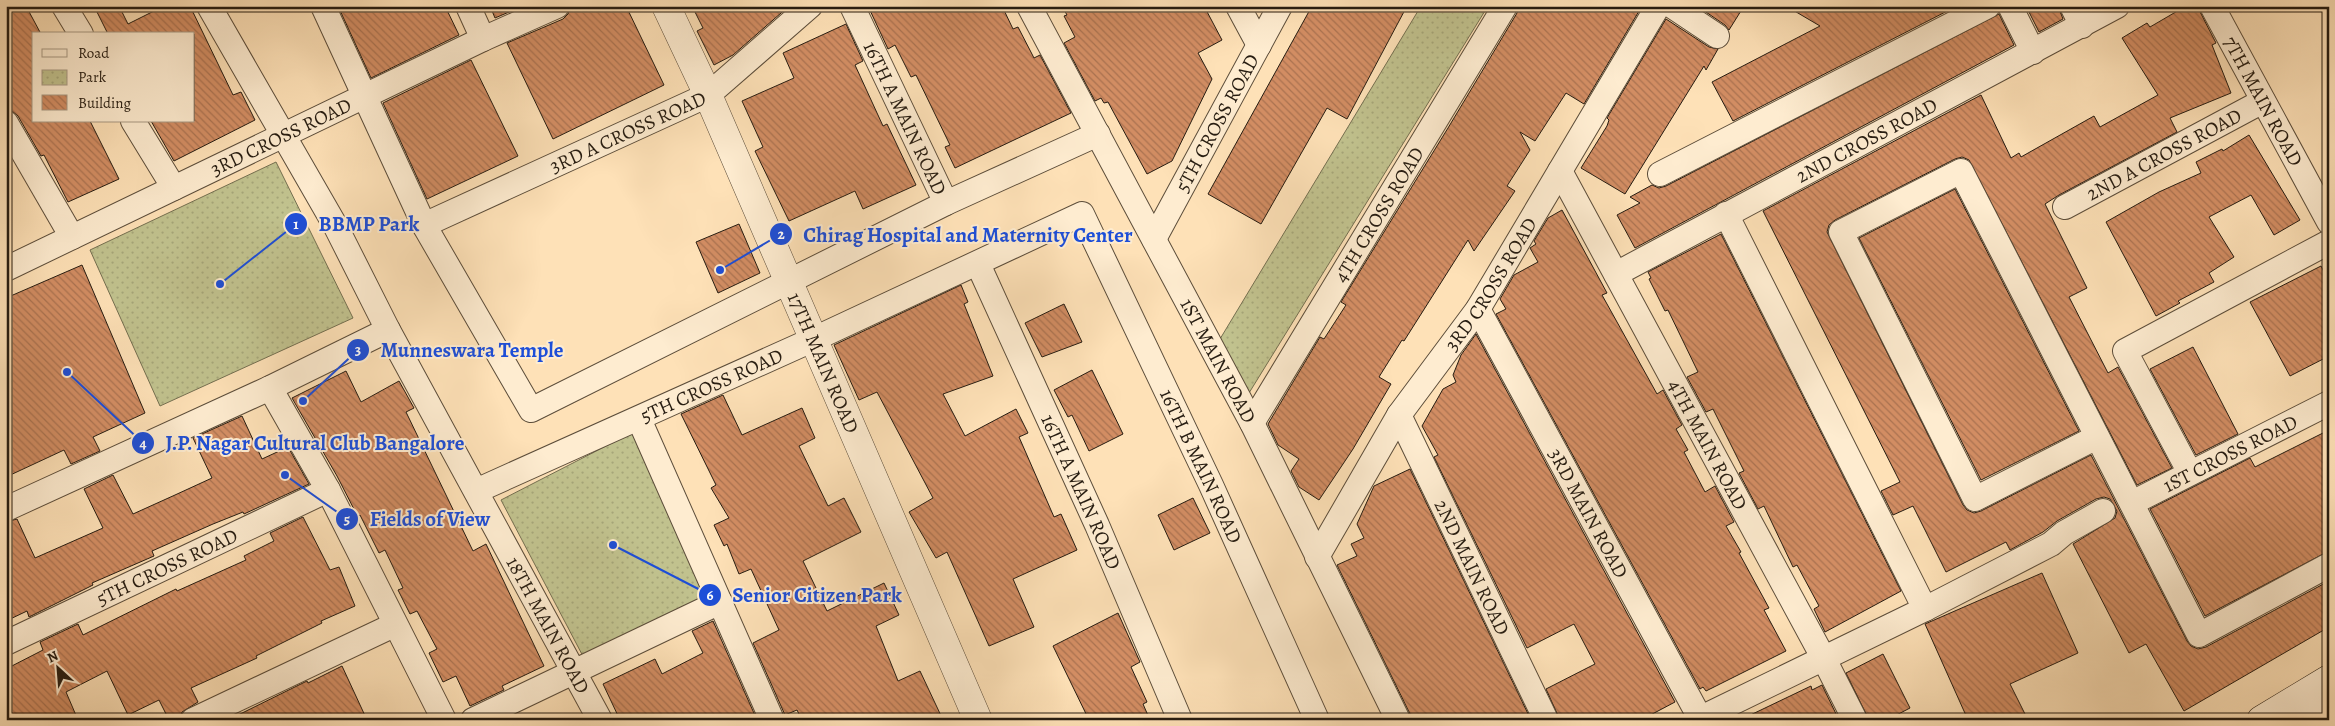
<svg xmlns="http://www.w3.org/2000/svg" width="2335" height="726" font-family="Alegreya,serif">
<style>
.park{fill:url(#park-dots);stroke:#746f50}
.building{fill:url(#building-back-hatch);stroke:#261c11}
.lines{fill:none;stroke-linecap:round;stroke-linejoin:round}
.minor-casing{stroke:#5c4d3a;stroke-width:26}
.tertiary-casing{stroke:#5c4d3a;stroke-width:29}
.secondary-casing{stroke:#261c11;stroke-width:29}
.minor{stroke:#feecd0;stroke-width:24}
.tertiary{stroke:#feecd0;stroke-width:28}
.secondary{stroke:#feecd0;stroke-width:28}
.labels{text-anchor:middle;stroke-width:4;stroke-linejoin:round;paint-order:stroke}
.street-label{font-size:20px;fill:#261c11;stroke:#feecd0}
.leader{fill:none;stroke:#1d4ed8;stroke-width:2}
.callout-dot{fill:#1d4ed8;stroke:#feecd0;stroke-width:2}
.mark-label{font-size:15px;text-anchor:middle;font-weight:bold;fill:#fff}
.callout-label{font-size:21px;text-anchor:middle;font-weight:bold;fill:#1d4ed8;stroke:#feecd0;stroke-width:4;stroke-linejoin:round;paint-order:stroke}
</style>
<defs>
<pattern id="park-dots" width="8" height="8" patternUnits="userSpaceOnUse" patternTransform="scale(1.25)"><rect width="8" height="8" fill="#c1c28e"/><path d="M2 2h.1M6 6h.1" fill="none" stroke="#a6a679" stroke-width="1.8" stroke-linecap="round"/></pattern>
<pattern id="building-back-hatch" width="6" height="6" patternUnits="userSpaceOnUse" patternTransform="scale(1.25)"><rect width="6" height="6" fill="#d28d63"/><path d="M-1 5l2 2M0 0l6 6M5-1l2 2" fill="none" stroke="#aa7250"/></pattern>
</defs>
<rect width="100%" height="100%" fill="#fee1b7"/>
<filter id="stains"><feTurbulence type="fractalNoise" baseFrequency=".004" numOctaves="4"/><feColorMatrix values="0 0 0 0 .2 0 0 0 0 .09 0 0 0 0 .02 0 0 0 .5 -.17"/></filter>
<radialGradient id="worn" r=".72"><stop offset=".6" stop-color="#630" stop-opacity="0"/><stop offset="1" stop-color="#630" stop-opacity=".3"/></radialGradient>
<!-- park -->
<g class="park">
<path d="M1421,6H1488L1249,393L1220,339Z"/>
<path d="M276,162L353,318L160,406L90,250Z"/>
<path d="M641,428L725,590L586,662L501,500Z"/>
</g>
<!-- building -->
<g class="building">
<path d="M6,6H26L41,34H34V121H90L119,179L68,202L44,155L41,156L18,116L6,106Z"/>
<path d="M94,6H119L128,24L164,6H190L233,95L241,92L255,120L174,161L151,121H194V34H108Z"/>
<path d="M338,6H445L459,35L371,78Z"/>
<path d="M490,6H523L495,18Z"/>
<path d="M571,6H626L664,85L553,139L507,43L563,19L568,14Z"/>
<path d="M692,6H789L733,55L714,65L697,31L703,28Z"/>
<path d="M868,6H1002L1013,29L1018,27L1034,58L1040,55L1071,113L955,168L945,147L950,145L916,75L911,77L895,45L888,49Z"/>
<path d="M1062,6H1204L1222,40L1198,53L1212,79L1172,161L1147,174L1108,102L1104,103L1101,98L1095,101L1064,43L1075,37L1064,16L1067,15Z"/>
<path d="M1312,6H1407L1347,119L1327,108L1261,224L1208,194Z"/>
<path d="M1519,6H1642L1584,104L1566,93L1535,141L1520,132L1530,150L1507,186L1515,191L1474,251L1468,240L1404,341L1402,340L1379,377L1391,384L1353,449L1319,500L1299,487L1291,471L1299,459L1278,445L1268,424L1320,337L1324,339L1346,305L1341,302L1448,128L1517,13Z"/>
<path d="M1697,6H1744L1729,30L1725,25Z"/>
<path d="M1786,6H1957L1733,121L1712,82L1820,26Z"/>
<path d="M2026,6H2058L2063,19L2039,32Z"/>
<path d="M2186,6H2197L2216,43L2212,45L2231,93L2170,118L2177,132L2059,195L2045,204L2087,288L2069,297L2108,373L2118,367L2172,468L2137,485L1969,160L1962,157L1955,159L1835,220L1829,225L1827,232L1963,505L1967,510L1974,513L1981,511L2091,455L2187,641L2191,646L2198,649L2206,647L2329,581V627L2184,711L2146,644L2129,653L2073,544L2115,518L2117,511L2110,499L2104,497L2096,499L2057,521L2043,532L2010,550L2006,542L1946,572L1913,506L1893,515L1881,491L1900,482L1763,211L1981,95L2011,158L2019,153L2021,157L2094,116L2100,127L2158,95L2122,38L2147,23L2150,27Z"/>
<path d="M1999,14L2014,45L1635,248L1617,215L1640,203L1630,197L1652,185L1659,188L1666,186Z"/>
<path d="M1666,19L1709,47L1718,49L1706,70L1704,66L1625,194L1581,168L1607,126L1609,120L1607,118Z"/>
<path d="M846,24L863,61L855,65L883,126L887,124L916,185L863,209L855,191L789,221L755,151L763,147L742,101L794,78L783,53Z"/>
<path d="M471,60L518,156L427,199L383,103Z"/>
<path d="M2249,135L2300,220L2274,235L2251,195L2209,217L2234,257L2209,273L2214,282L2178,301L2180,303L2156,316L2106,222L2159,192L2201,173L2196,162L2222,149L2223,151Z"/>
<path d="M1955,189L2079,431L1981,480L1859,238Z"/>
<path d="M1562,210L1607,293L1602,295L1657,394L1663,390L1682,425L1676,429L1688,450L1684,452L1705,492L1715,486L1734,522L1726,526L1741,552L1739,553L1769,608L1764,610L1786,651L1706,691L1703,687L1700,689L1496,314L1506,309L1500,299L1514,275L1538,262L1530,248L1536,244L1534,241L1548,218Z"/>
<path d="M739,224L760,273L718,293L696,242Z"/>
<path d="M1721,234L1901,591L1825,632L1814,609L1819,606L1797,565L1793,567L1764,506L1758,509L1739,473L1744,471L1713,409L1706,412L1687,377L1698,372L1668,310L1665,311L1649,279L1651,278L1648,272Z"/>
<path d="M82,265L145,413L93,437L100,451L71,464L64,450L6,477V298Z"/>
<path d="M2321,266L2329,282V356L2290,376L2250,302Z"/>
<path d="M961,285L968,302L964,304L993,376L943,394L965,436L1016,409L1028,433L1019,437L1054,517L1061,514L1077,550L1013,579L1034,627L989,646L947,552L936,558L909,512L933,498L877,392L859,400L834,345Z"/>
<path d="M1064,304L1082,342L1042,357L1025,323Z"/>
<path d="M1476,334L1675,702L1641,720H1560L1546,689L1595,664L1574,624L1527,648L1434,457L1438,455L1422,426L1443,389L1456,382L1453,375L1461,355Z"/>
<path d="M2193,347L2238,434L2196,455L2150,369Z"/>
<path d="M1092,370L1123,434L1089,451L1072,415L1068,417L1054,390Z"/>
<path d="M346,371L361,402L399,381L414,408L406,412L473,551L486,544L544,666L502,686L504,690L470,706L456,676L443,682L429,653L437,649L417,611L410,614L398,590L403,588L385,550L379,553L360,515L358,517L337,476L292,398Z"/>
<path d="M723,395L742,435L802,408L815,438L799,446L828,506L844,498L861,532L803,561L827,611L884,583L899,615L876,626L898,681L920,671L943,720H802L797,710L785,715L753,643L779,630L751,569L739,574L727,544L724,546L714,525L729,518L711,488L716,485L681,414Z"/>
<path d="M242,416L262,459L288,447L309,484L244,514L243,512L213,524L152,551L154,556L92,583L93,585L29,617L27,611L6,621V522L17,519L35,558L103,528L84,489L113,475L133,514L175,495L212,478L193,438Z"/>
<path d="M2329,430V551L2205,616L2150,509L2250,458L2255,467Z"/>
<path d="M1410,469L1531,720H1413L1337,565L1357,556L1351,544L1364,538L1357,524L1374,486Z"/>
<path d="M1193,498L1210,533L1174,550L1158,515Z"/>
<path d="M303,517L330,570L339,567L355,606L321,621L322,623L256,656L257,658L191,688L198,702L182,712L179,720H169L159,700L128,715L107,671L66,692L78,720H6V669L43,650L40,642L78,624L83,635L176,589L177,591L246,560L244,556L274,541L270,533Z"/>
<path d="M2042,573L2078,653L2010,684L2028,720H1968L1925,624Z"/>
<path d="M1118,613L1140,662L1131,667L1147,702L1143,704L1150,720H1089L1053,646Z"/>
<path d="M713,621L757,720H620L603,684L655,659L662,674L703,653L692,631Z"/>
<path d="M1883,654L1910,708L1887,720H1869L1846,673Z"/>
<path d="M342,666L367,720H228L307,681L308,683Z"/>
<path d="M1822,685L1839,720H1740L1811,686L1812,690Z"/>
</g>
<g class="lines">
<defs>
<g id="minor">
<path d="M64,6L81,34"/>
<path id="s1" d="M209,6L335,225L388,330L600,720"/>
<path d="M323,6L424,225L531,410L946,203L1098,134"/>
<path d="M468,6L483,39"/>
<path id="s2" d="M852,6L946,203"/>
<path id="s3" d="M1029,6L1252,423L1398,720"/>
<path d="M1238,6L1259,45"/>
<path d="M1672,6L1717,36"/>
<path d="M2010,6L2033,52"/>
<path d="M2072,6L2082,26"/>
<path id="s4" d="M2212,6L2329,222"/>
<path d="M133,121L174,188"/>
<path d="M6,123L72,237"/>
<path id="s5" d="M1560,171L1824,659L1855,720"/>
<path d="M1660,174L1988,6"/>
<path id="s6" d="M2065,207L2263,101"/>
<path id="s7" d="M424,225L708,95L810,6"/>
<path id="s8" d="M1154,239L1280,6"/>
<path id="s9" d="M978,264L1097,525L1180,720"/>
<path id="s10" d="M6,269L483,39L557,6"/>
<path id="s11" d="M1616,274L2117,6"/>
<path id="s12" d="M1478,309L1700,718"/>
<path d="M270,388L328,490L444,720"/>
<path id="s13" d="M1399,415L1546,720"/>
<path d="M639,419L772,720"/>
<path id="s14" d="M1252,423L1505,6"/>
<path d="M2097,437L1975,499L1841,232L1961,171L2199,635L2329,565"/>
<path d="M2190,473L2125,351L2329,242"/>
<path id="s15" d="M476,491L812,340L1082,214L1211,485L1317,720"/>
<path id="s16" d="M2132,503L2329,403"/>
<path d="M6,509L270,388L388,330"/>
<path id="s17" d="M1317,557L1399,415L1478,309L1658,6"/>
<path d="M1925,609L2051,544L2064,533L2103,511"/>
<path id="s18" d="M6,643L328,490"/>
<path d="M193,720L394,625"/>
<path d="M473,720L720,602"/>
<path d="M1697,720L1925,609L1726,214"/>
</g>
<g id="tertiary">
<path id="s19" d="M666,6L708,95L978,720"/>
</g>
<g id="secondary">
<path d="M2261,720L2329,679"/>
<path d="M2308,720L2329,707"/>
</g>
</defs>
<!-- minor casing -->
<use href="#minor" class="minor-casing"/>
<!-- tertiary casing -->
<use href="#tertiary" class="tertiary-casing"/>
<!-- secondary casing -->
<use href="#secondary" class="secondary-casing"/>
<!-- minor -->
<use href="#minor" class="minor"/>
<!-- tertiary -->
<use href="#tertiary" class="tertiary"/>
<!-- secondary -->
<use href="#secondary" class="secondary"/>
</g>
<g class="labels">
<!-- street labels -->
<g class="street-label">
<text dy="7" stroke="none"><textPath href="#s4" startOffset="108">7TH MAIN ROAD</textPath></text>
<text dy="7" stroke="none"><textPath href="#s2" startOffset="124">16TH A MAIN ROAD</textPath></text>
<text dy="7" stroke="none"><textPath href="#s8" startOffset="132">5TH CROSS ROAD</textPath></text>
<text dy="7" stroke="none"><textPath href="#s7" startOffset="224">3RD A CROSS ROAD</textPath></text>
<text dy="7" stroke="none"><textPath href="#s10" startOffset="305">3RD CROSS ROAD</textPath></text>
<text dy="7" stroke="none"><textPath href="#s11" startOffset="284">2ND CROSS ROAD</textPath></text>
<text dy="7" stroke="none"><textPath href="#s6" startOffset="112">2ND A CROSS ROAD</textPath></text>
<text dy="7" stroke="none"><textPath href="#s14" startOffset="244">4TH CROSS ROAD</textPath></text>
<text dy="7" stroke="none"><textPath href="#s17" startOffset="324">3RD CROSS ROAD</textPath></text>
<text dy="7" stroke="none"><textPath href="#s3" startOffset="402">1ST MAIN ROAD</textPath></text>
<text dy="7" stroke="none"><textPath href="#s19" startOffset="390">17TH MAIN ROAD</textPath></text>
<text dy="7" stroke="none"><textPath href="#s15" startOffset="258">5TH CROSS ROAD</textPath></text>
<text dy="7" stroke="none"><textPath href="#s5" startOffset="311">4TH MAIN ROAD</textPath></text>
<text dy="7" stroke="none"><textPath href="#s16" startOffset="110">1ST CROSS ROAD</textPath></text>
<text dy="7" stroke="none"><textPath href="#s15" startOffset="945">16TH B MAIN ROAD</textPath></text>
<text dy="7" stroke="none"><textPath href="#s9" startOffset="250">16TH A MAIN ROAD</textPath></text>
<text dy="7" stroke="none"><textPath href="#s12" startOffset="232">3RD MAIN ROAD</textPath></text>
<text dy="7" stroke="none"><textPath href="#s18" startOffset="178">5TH CROSS ROAD</textPath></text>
<text dy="7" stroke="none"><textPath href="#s13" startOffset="169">2ND MAIN ROAD</textPath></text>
<text dy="7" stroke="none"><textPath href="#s1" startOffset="706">18TH MAIN ROAD</textPath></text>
</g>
</g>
<!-- callouts -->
<path class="leader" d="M220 284L296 224M720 270L781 234M303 401L358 350M67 372L143 443M285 475L347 519M613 545L710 595"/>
<g class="callout-dot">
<circle cx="220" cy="284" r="5"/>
<circle cx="720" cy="270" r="5"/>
<circle cx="303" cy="401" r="5"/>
<circle cx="67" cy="372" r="5"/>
<circle cx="285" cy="475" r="5"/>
<circle cx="613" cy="545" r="5"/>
<circle cx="296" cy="224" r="12"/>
<circle cx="781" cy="234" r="12"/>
<circle cx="358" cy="350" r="12"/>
<circle cx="143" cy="443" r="12"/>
<circle cx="347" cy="519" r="12"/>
<circle cx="710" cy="595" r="12"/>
</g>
<g class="mark-label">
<text x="296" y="229">1</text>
<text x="781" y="239">2</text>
<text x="358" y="355">3</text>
<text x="143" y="448">4</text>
<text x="347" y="524">5</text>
<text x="710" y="600">6</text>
</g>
<g class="callout-label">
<text x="369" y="231">BBMP Park</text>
<text x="968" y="242">Chirag Hospital and Maternity Center</text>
<text x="472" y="357">Munneswara Temple</text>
<text x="315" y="450">J.P. Nagar Cultural Club Bangalore</text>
<text x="430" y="526">Fields of View</text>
<text x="817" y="602">Senior Citizen Park</text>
</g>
<!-- margin -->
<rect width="2335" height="726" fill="none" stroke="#fee1b7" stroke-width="25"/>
<rect x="8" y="8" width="2320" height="711" fill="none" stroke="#261c11" stroke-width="2.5"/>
<rect x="12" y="12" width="2310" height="701" fill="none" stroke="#261c11"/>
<!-- legend -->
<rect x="32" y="32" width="162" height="90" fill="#feecd0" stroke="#a89984"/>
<rect x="42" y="49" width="25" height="8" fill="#feecd0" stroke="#a89984"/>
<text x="78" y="58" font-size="15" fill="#261c11">Road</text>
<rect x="42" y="70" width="25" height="15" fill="url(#park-dots)" stroke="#a89984"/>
<text x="78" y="82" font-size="15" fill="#261c11">Park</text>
<rect x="42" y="95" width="25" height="15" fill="url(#building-back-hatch)" stroke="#a89984"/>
<text x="78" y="108" font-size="15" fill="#261c11">Building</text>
<!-- north arrow -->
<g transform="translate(58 668) rotate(334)" stroke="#feecd0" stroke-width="4" paint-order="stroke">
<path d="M0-4L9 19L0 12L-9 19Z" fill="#261c11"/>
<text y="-8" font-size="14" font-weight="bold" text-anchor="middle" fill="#261c11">N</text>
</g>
<rect width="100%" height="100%" filter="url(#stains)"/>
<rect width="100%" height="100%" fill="url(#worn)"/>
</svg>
